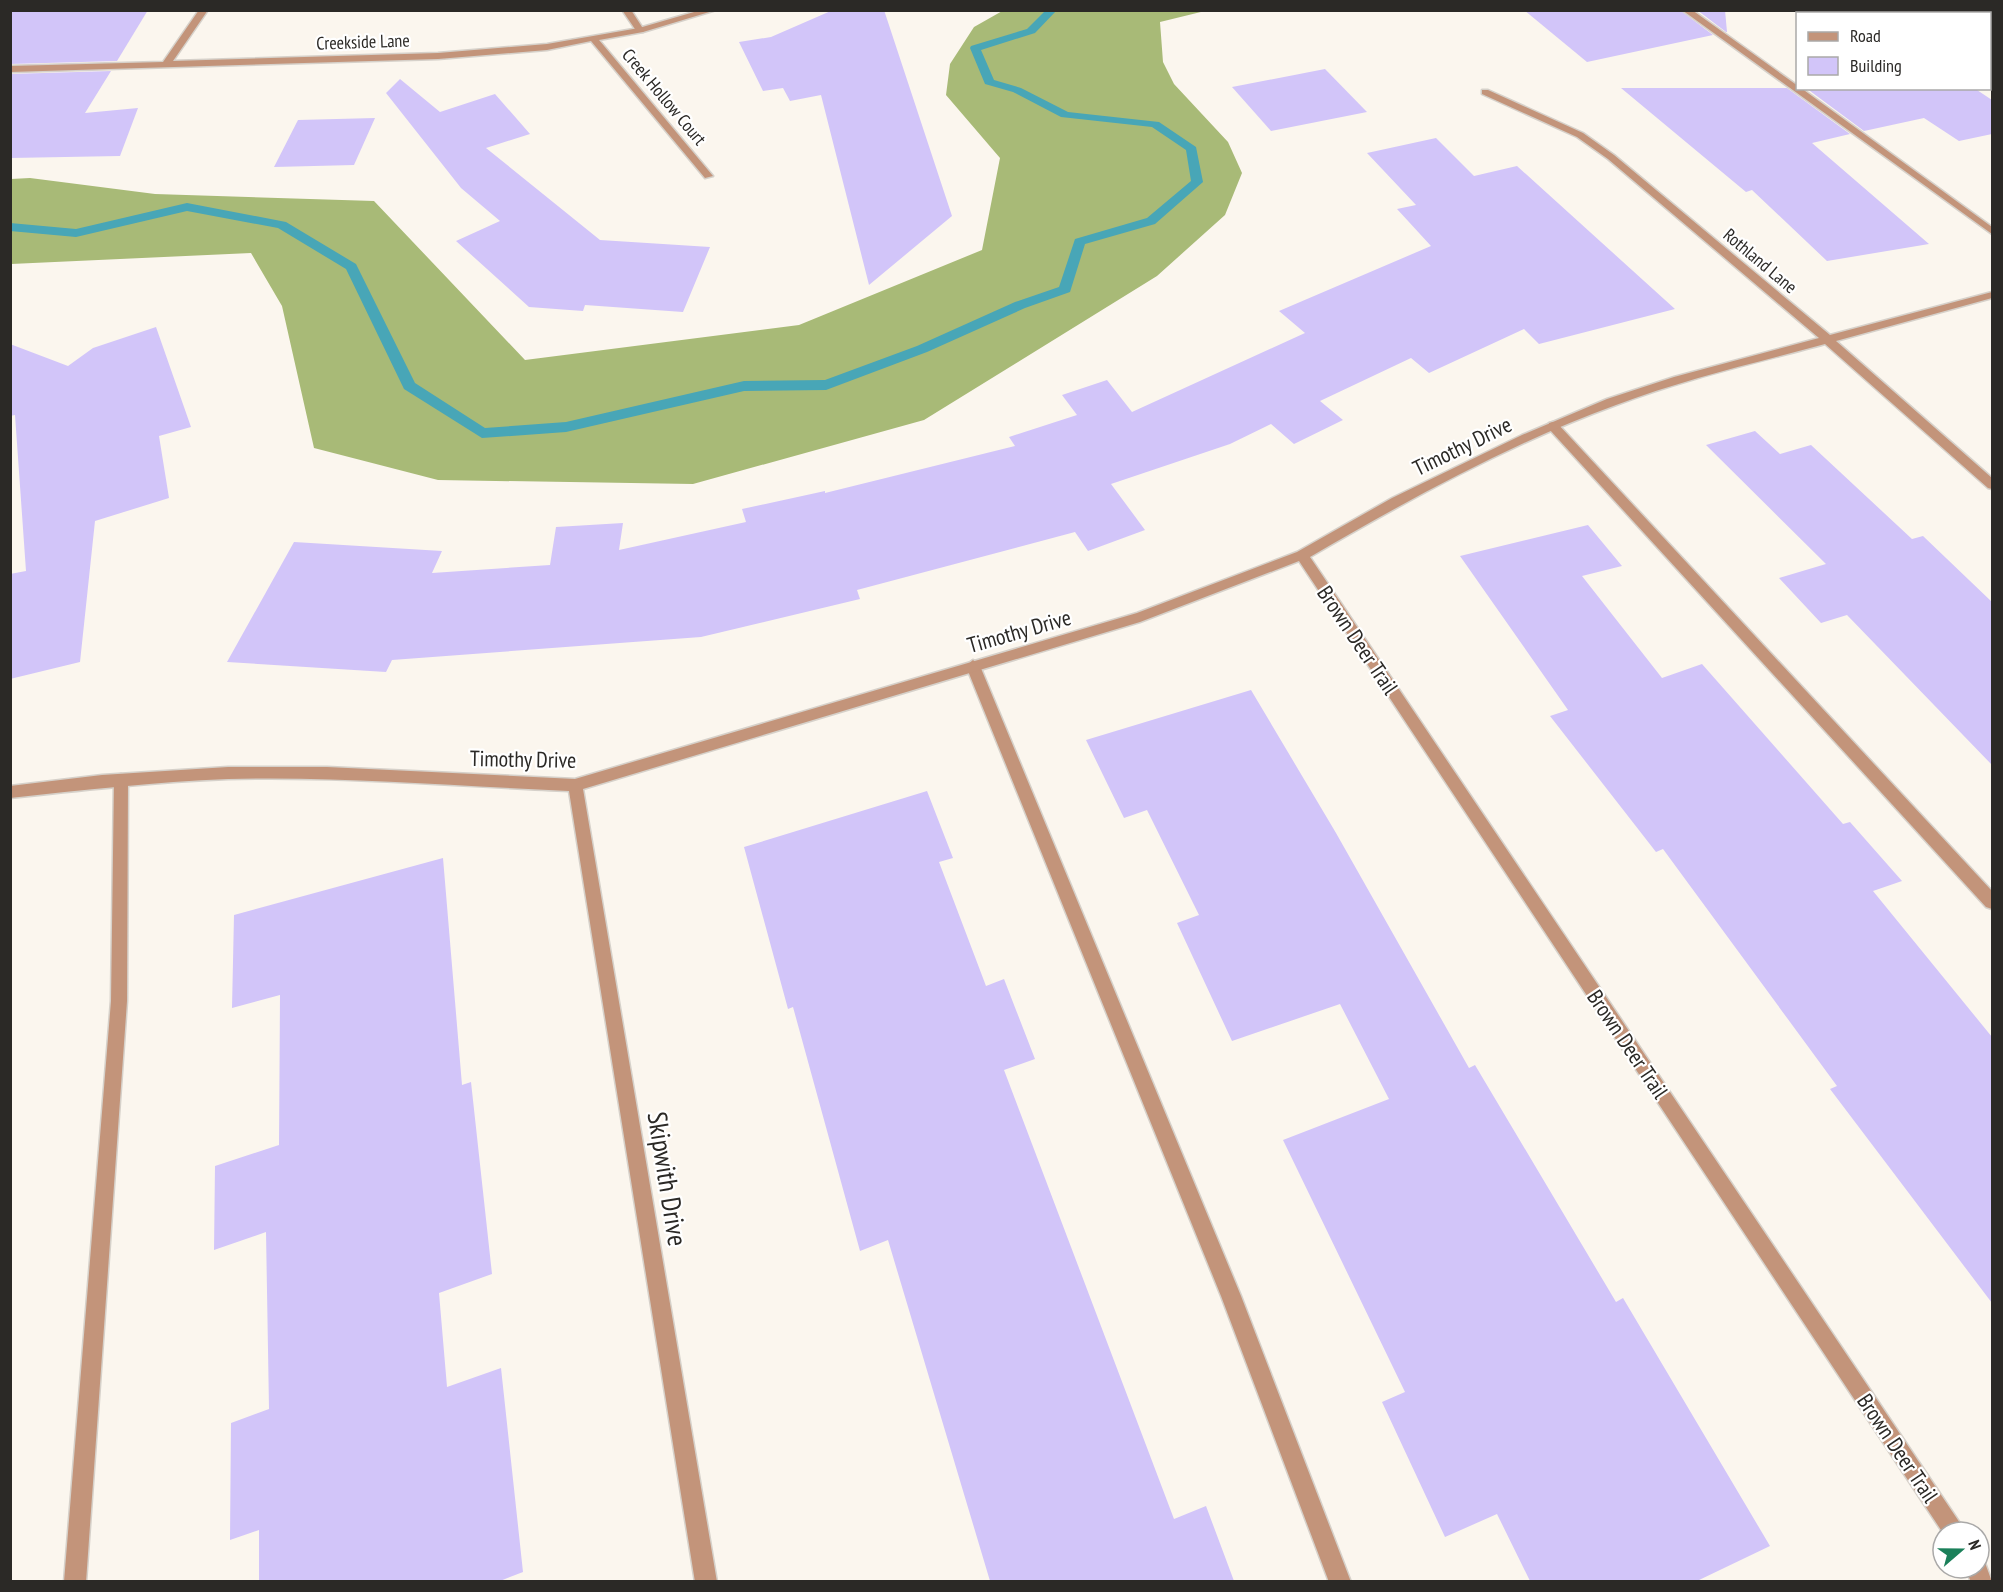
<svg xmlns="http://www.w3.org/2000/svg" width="2003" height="1592" font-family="'PT Sans Narrow',sans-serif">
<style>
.forest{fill:#a8ba77}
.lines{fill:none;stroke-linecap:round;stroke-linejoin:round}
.stream{fill:#48a6b7;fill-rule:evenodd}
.building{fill:#d2c5f9}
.lane-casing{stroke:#d6d1ca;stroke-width:3}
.street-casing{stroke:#d6d1ca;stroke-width:3}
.lane{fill:#c3947a;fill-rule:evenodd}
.street{fill:#c3947a;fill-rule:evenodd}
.labels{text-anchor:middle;stroke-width:4.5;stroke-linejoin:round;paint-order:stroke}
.far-street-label{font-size:18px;fill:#2b2926;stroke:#fff}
.street-label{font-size:22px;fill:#2b2926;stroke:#fff}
.near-street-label{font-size:27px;fill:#2b2926;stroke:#fff}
</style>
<rect width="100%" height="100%" fill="#fbf6ee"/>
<!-- forest -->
<path class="forest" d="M1004,10L1205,11L1160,22L1163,62L1174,84L1228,142L1242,173L1225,215L1157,276L924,420L693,484L438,480L314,448L282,306L251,253L11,264V179L30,178L155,194L374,201L525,360L799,325L982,250L1000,158L946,95L950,64L974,27Z"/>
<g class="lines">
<!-- stream -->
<path class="stream" d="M1046,10H1057L1035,33L981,50L994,80L1021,88L1068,112L1159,122L1196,147L1203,182L1155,224L1085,244L1070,292L1025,308L927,352L826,390L744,391L566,432L482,438L404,389L346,269L278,228L187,211L76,237L10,231V223L76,229L187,203L286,222L356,264L415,383L485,428L566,422L744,381L825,380L917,346L1015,302L1059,287L1075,239L1147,218L1191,181L1186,150L1152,127L1061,117L1013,92L985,84L970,48L971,46L1027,29Z"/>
</g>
<!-- building -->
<g class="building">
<path d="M10,10H148L117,61L10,64Z"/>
<path d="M833,10H884L952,216L869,285L821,95L790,101L783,88L763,91L739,42L771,37Z"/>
<path d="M1524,10H1680L1713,35L1587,62Z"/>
<path d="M1697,10H1725L1727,32H1726Z"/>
<path d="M1325,69L1367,112L1271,131L1232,87Z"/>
<path d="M111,71L85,113L138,108L120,156L10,158V74Z"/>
<path d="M400,79L440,112L495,94L530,134L486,148L600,240L710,247L683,312L585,305L583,311L529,307L456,241L500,221L461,188L386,93Z"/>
<path d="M1621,88H1787L1850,134L1812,143L1929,244L1827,261L1752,190L1746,192Z"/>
<path d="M1806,88H1974L1992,100V134L1959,141L1924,118L1864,131Z"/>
<path d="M375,118L354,165L274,167L298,120Z"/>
<path d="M1436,138L1474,176L1517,166L1675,309L1539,344L1524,329L1429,373L1411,358L1320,401L1343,420L1294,444L1271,424L1230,444L1111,484L1145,530L1088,551L1075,532L857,590L860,599L701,637L392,660L386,672L227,662L294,542L442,551L432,573L550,565L556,527L623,523L619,550L746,522L742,509L825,491V493L1015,446L1009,437L1077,415L1062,395L1107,380L1132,412L1305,333L1279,311L1431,246L1397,209L1416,205L1367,153Z"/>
<path d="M156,327L191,427L159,436L169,498L95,521L80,662L10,679V574L26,571L15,415L10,416V344L68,366L93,348Z"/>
<path d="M1755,431L1780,454L1811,445L1912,539L1923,536L1992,602V765L1847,615L1821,623L1779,578L1826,564L1706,445Z"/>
<path d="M1588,525L1622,566L1582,576L1662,678L1702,664L1843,824L1850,822L1902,881L1873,891L1992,1037V1303L1830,1089L1837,1086L1663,849L1656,852L1550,716L1568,710L1460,556Z"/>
<path d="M1251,690L1336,833L1469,1068L1475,1065L1616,1302L1623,1298L1770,1546L1697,1581H1530L1497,1514L1445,1537L1382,1402L1405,1392L1283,1140L1389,1099L1340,1004L1232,1041L1177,923L1199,915L1147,810L1124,818L1086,740Z"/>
<path d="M927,791L953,858L939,862L986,986L1004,979L1035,1059L1004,1070L1174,1519L1206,1506L1234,1581H990L888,1240L860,1251L793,1007L788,1009L744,847Z"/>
<path d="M443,858L462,1085L471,1082L492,1274L439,1293L447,1387L501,1368L523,1572L500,1581H259V1530L230,1540L231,1423L269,1409L266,1232L214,1250L215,1166L279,1145L280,995L232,1008L234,915Z"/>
</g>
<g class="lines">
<defs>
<g id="lane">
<path d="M622,10H631L644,30L643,32H637Z"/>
<path d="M1682,10H1692L1798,86V88H1801L1992,227V234Z"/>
<path d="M1553,422L1557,423L1992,891V909L1986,907L1549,429V423Z"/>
<path d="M973,660L980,666L1241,1296L1351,1582H1329L1221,1296L966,666Z"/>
<path d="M121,774L126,776L128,780L127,1001L86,1582H64L111,1001L114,780L116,776Z"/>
</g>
<g id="street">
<path d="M199,10H208L173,61L438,53L547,44L639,28L701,10H716L643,32L599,40L713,176L705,178L591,41L547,50L438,59L10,72V66L163,62Z"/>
<path d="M1926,10H1936L1939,14H1929Z"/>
<path d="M1990,43L1992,44V51L1990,50Z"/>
<path d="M1482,90H1488L1583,133L1614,155L1830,335L1992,292V298L1836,341L1992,478V489L1988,488L1825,344C1755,363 1684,379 1616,405C1509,444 1408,500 1310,557L1966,1532L1943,1533L1299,561L1140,622L583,789L717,1582H695L569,791C455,786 341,776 228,779C155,782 83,790 10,798V786L102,775L228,767H327L575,779L1137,613L1297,552L1392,498L1522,435L1607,399L1674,377L1819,338L1608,159L1577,137L1482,94Z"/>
<path d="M1979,1559L1984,1560L1992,1582H1971L1965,1568H1979Z"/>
</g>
</defs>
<!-- lane casing -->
<use href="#lane" class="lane-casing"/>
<!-- street casing -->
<use href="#street" class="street-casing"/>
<!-- lane -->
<use href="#lane" class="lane"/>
<!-- street -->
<use href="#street" class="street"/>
</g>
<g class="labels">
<!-- far-street labels -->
<g class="far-street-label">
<text transform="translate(363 42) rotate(-2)" y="6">Creekside Lane</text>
<text transform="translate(664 97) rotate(50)" y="6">Creek Hollow Court</text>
<text transform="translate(1760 261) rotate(40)" y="6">Rothland Lane</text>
</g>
<!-- street labels -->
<g class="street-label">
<text transform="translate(1462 446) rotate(-26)" y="8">Timothy Drive</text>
<text transform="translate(1019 631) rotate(-16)" y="8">Timothy Drive</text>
<text transform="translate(1358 640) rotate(56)" y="8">Brown Deer Trail</text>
<text transform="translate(523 759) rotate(1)" y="8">Timothy Drive</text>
<text transform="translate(1628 1044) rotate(56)" y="8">Brown Deer Trail</text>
<text transform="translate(1898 1448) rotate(56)" y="8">Brown Deer Trail</text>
</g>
<!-- near-street labels -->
<g class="near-street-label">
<text transform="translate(667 1179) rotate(81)" y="9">Skipwith Drive</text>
</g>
</g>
<!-- border -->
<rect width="2003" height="1592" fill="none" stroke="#2b2926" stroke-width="24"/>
<!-- legend -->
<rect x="1796" y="12" width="195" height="78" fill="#ffffff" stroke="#aaa9a8" stroke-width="1.5"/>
<rect x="1808" y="32" width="30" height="9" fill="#c3947a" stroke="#aaa9a8" stroke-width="1.5"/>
<text x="1850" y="42" font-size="18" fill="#2b2926">Road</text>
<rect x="1808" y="57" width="30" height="18" fill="#d2c5f9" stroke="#aaa9a8" stroke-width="1.5"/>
<text x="1850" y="72" font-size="18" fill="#2b2926">Building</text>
<!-- north arrow -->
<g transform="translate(1961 1550) rotate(70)"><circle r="28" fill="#ffffff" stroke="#aaa9a8" stroke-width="1.5"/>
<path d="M0-4.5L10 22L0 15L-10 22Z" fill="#1b805a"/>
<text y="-9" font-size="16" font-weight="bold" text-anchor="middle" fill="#2b2926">N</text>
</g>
</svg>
